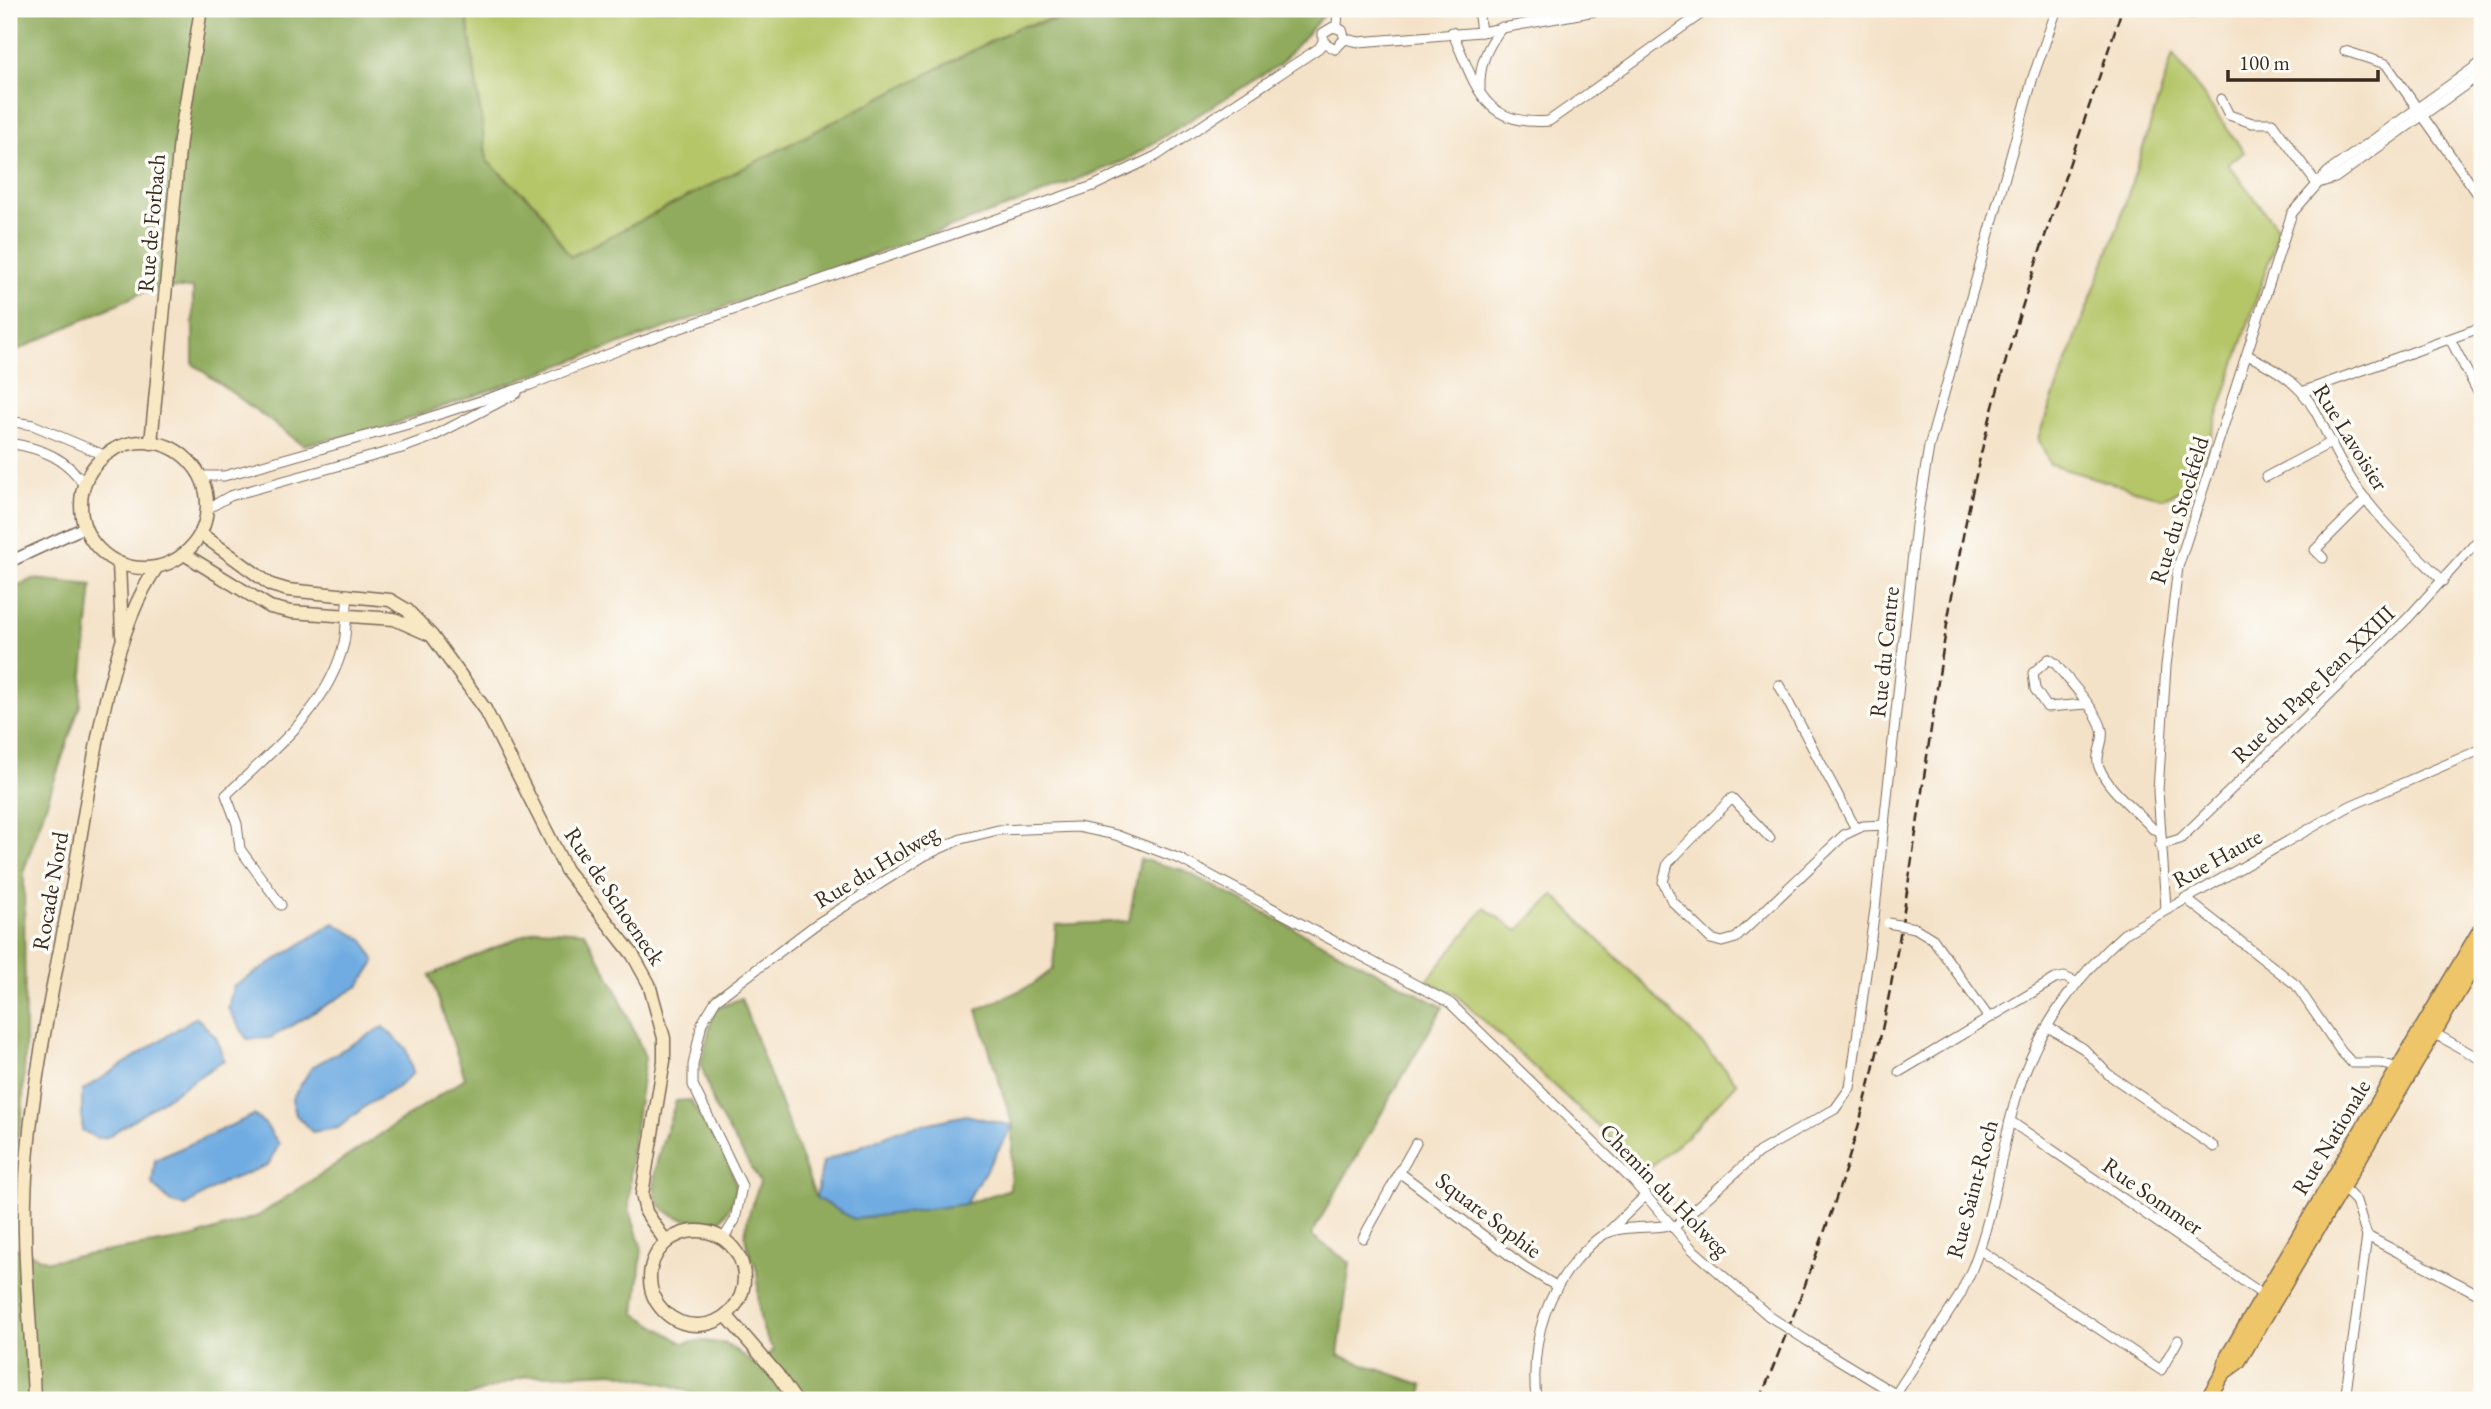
<svg xmlns="http://www.w3.org/2000/svg" width="2491" height="1409" font-family="'EB Garamond',serif">
<style>
.green{fill:#b5c669;stroke:#787844;stroke-width:2}
.forest{fill:#90ab5d;stroke:#666a3e;stroke-width:2}
.water{fill:#70ace1;stroke:#566b80;stroke-width:2}
.lines{fill:none;stroke-linecap:round;stroke-linejoin:round}
.minor-casing{stroke:#7c6a5a;stroke-width:11}
.tertiary-casing{stroke:#7c6a5a;stroke-width:13}
.secondary-casing{stroke:#7c6a5a;stroke-width:15}
.primary-casing{stroke:#7c6a5a;stroke-width:17}
.minor{stroke:#fff;stroke-width:9}
.tertiary{stroke:#fff;stroke-width:10}
.secondary{stroke:#f8e8c3;stroke-width:12}
.primary{stroke:#eec569;stroke-width:14}
.rail{stroke:#3b2a1e;stroke-width:2.5;stroke-dasharray:10 5;stroke-linecap:butt}
.minor-bridge-casing{stroke:#7c6a5a;stroke-width:11;stroke-linecap:butt}
.minor-bridge{stroke:#fff;stroke-width:9}
.labels{text-anchor:middle;stroke-width:7;stroke-linejoin:round;paint-order:stroke}
.street-label{font-size:23px;fill:#3b2a1e;stroke:#fdfcf7}
</style>
<rect width="100%" height="100%" fill="#fdfcf7"/>
<filter id="ink" filterUnits="userSpaceOnUse"><feTurbulence type="fractalNoise" baseFrequency=".0143" numOctaves="2"/><feDisplacementMap in="SourceGraphic" scale="14" xChannelSelector="R" yChannelSelector="G"/><feConvolveMatrix kernelMatrix="1 2 1 2 8 2 1 2 1" color-interpolation-filters="sRGB"/></filter>
<filter id="wash" filterUnits="userSpaceOnUse"><feTurbulence type="fractalNoise" baseFrequency=".00686" numOctaves="4" result="noise"/><feDisplacementMap in="SourceGraphic" scale="28" xChannelSelector="R" yChannelSelector="G"/><feGaussianBlur stdDeviation="1.57" result="paint"/><feColorMatrix in="noise" values="0 0 0 0 0 0 0 0 0 0 0 0 0 0 0 0 0 1.4 0 .05"/><feComposite in="paint" operator="in"/></filter>
<g filter="url(#wash)">
<rect width="100%" height="100%" fill="#f4e2c8"/>
<!-- green -->
<g class="green">
<path d="M466,9H1094L1019,27L570,257L537,206L487,161Z"/>
<path d="M2173,54L2244,152L2228,164L2279,230L2195,485L2162,498L2050,465L2038,438L2118,226Z"/>
<path d="M1554,895C1615,958 1680,1016 1737,1083L1688,1135L1646,1171L1455,994L1427,981L1485,908L1517,931Z"/>
</g>
<!-- forest -->
<g class="forest">
<path d="M9,9H466L487,161L537,206L570,257L1019,27L1122,9H1329L1280,64L1126,160L1013,205L383,428L303,445L193,364V288H152L9,354Z"/>
<path d="M33,579L92,585L80,705L24,870L25,1054L22,1117L9,1170V589Z"/>
<path d="M1140,859L1183,870L1443,1007L1311,1235L1350,1263L1338,1355L1423,1385L1421,1400H710L674,1386L614,1372L526,1376L458,1400H9V1245L48,1261L191,1238L258,1216L465,1078L430,975L538,929L584,932L616,989L645,1057L631,1155L629,1208L642,1249L635,1313L683,1343L704,1341L727,1344L755,1365L774,1350C754,1322 760,1303 757,1272C756,1263 749,1255 747,1246C741,1228 754,1200 760,1182L715,1108L701,1064L714,1010L741,998L816,1198L854,1219L965,1204L1010,1189L1013,1126L977,1010L1032,985L1053,969L1056,925L1129,921Z"/>
<path d="M691,1100C702,1126 741,1170 735,1195C733,1204 725,1213 721,1220C621,1229 658,1160 676,1101Z"/>
</g>
<!-- water -->
<g class="water">
<path d="M334,923L364,940L375,962L359,986L270,1038L247,1039L228,1008L233,987Z"/>
<path d="M196,1017L216,1037L224,1060L107,1137L96,1138L82,1130V1091Z"/>
<path d="M383,1027L406,1048L413,1073L398,1087L367,1105L338,1128L312,1132L296,1115L292,1099L312,1067Z"/>
<path d="M254,1115L266,1125L279,1144L268,1165L222,1183L186,1206L172,1203L152,1184L155,1160Z"/>
<path d="M966,1115L1013,1126L965,1204L854,1219L816,1198L823,1162L902,1129Z"/>
</g>
</g>
<g filter="url(#ink)">
<g class="lines">
<defs>
<g id="minor">
<path d="M1478,9L1481,32"/>
<path d="M2475,9L2482,18"/>
<path d="M2191,14L2193,9"/>
<path d="M1337,27L1338,9"/>
<path d="M1452,32C1476,84 1481,127 1549,121L1708,9"/>
<path d="M1345,39L1359,42L1481,32L1606,9"/>
<path d="M1323,42V33L1333,27L1342,30L1345,39"/>
<path d="M1323,42L1335,49L1345,39"/>
<path d="M2345,51L2386,64L2482,200"/>
<path d="M1480,89C1479,64 1487,47 1502,27"/>
<path d="M2221,99L2229,115L2252,123H2272L2317,184"/>
<path d="M2318,183L2335,178L2482,73"/>
<path d="M2450,339L2482,400"/>
<path d="M2247,355C2325,391 2312,420 2353,482C2378,519 2412,550 2443,581"/>
<path d="M2302,392L2482,327"/>
<path d="M9,421L33,425L106,456"/>
<path d="M9,443C40,448 69,458 85,487"/>
<path d="M200,476H224L412,423L530,385L637,343L1093,186L1156,156L1319,48L1323,42"/>
<path d="M2266,477L2332,442"/>
<path d="M207,509L230,496L402,448L432,437L517,393"/>
<path d="M2323,558L2315,550L2366,499"/>
<path d="M1779,685L1856,829"/>
<path d="M2087,704L2047,707L2035,689L2033,673L2049,659L2055,663C2067,679 2099,712 2102,730C2105,743 2094,754 2099,767C2108,790 2137,811 2153,829L2160,831"/>
<path d="M1770,838L1732,798L1668,863L1663,882L1672,901L1711,939L1722,942L1736,938L1844,835L1863,826L1885,825"/>
<path d="M2160,845L2180,839L2408,618L2482,536"/>
<path d="M2185,898L2296,985L2340,1050L2352,1063H2380L2402,1069"/>
<path d="M281,905L240,849L237,824L226,795C273,750 328,709 344,643C347,627 346,610 348,594"/>
<path d="M2166,908L2158,791L2166,666L2178,567L2292,213L2328,172L2482,62"/>
<path d="M1915,928L1933,939L1989,1018"/>
<path d="M2048,1027L2084,1049L2108,1074L2214,1147"/>
<path d="M2432,1032L2482,1060"/>
<path d="M1899,1072L2055,979L2064,977L2078,983"/>
<path d="M2010,1121L2268,1298"/>
<path d="M1399,1172L1525,1267L1556,1286"/>
<path d="M2339,1184L2356,1201L2367,1236L2345,1400"/>
<path d="M1673,1228L1759,1152L1835,1109L1850,1088L1875,909L1916,525L1929,447L2033,77L2057,9"/>
<path d="M1608,1232L1646,1195"/>
<path d="M2367,1236L2482,1296"/>
<path d="M1363,1238L1416,1143"/>
<path d="M723,1239L735,1220L742,1186L693,1085V1065L702,1023L716,1000L815,925L924,856L961,839L998,830L1078,827L1116,835L1180,859L1450,1003L1633,1181L1692,1249L1769,1316"/>
<path d="M1980,1250L2161,1370L2178,1340"/>
<path d="M1806,1340L1905,1400"/>
<path d="M1536,1400C1531,1348 1542,1299 1577,1259C1586,1250 1594,1239 1605,1234C1622,1225 1650,1229 1670,1225"/>
<path d="M1892,1400L1960,1295L1972,1269C1996,1211 2000,1147 2019,1088C2038,1030 2078,974 2124,934L2350,806L2482,749"/>
</g>
<path id="tertiary" d="M9,562L85,527"/>
<g id="secondary">
<circle cx="144" cy="505" r="63"/>
<path d="M151,443L180,140L201,9"/>
<path d="M201,534L271,585L288,590L390,600L407,610L432,636L485,709L566,870L633,955L649,984L664,1038V1061L642,1194L646,1212L666,1242"/>
<path d="M184,554L270,607L291,612L394,619L428,634"/>
<path d="M119,563L122,635"/>
<circle cx="697" cy="1278" r="47"/>
<path d="M726,1315L777,1374L795,1400"/>
<path d="M34,1400C32,1334 23,1266 25,1200C28,1093 54,986 73,881C89,793 106,639 157,567"/>
</g>
<g id="primary">
<path d="M2223,1373L2238,1362L2482,952"/>
<path d="M2207,1400L2223,1373L2228,1356L2482,927"/>
</g>
</defs>
<!-- minor casing -->
<use href="#minor" class="minor-casing"/>
<!-- tertiary casing -->
<use href="#tertiary" class="tertiary-casing"/>
<!-- secondary casing -->
<use href="#secondary" class="secondary-casing"/>
<!-- primary casing -->
<use href="#primary" class="primary-casing"/>
<!-- minor -->
<use href="#minor" class="minor"/>
<!-- tertiary -->
<use href="#tertiary" class="tertiary"/>
<!-- secondary -->
<use href="#secondary" class="secondary"/>
<!-- primary -->
<use href="#primary" class="primary"/>
<!-- rail -->
<path class="rail" d="M1760,1400C1805,1287 1849,1176 1876,1057C1917,876 1930,689 1969,507C2004,338 2068,173 2122,9"/>
<defs>
<g id="minor-bridge">
<path d="M1888,923L1915,928"/>
<path d="M1769,1316L1806,1340"/>
</g>
</defs>
<!-- minor-bridge casing -->
<use href="#minor-bridge" class="minor-bridge-casing"/>
<!-- minor-bridge -->
<use href="#minor-bridge" class="minor-bridge"/>
</g>
</g>
<g class="labels">
<!-- street labels -->
<g class="street-label">
<text transform="translate(151 223) rotate(-85)" y="8">Rue de Forbach</text>
<text transform="translate(2351 437) rotate(58)" y="8">Rue Lavoisier</text>
<text transform="translate(2179 510) rotate(-73)" y="8">Rue du Stockfeld</text>
<text transform="translate(1884 652) rotate(-84)" y="8">Rue du Centre</text>
<text transform="translate(2313 684) rotate(-44)" y="8">Rue du Pape Jean XXIII</text>
<text transform="translate(2217 858) rotate(-29)" y="8">Rue Haute</text>
<text transform="translate(876 866) rotate(-31)" y="8">Rue du Holweg</text>
<text transform="translate(50 891) rotate(-80)" y="8">Rocade Nord</text>
<text transform="translate(615 896) rotate(56)" y="8">Rue de Schoeneck</text>
<text transform="translate(2331 1137) rotate(-59)" y="8">Rue Nationale</text>
<text transform="translate(1972 1189) rotate(-75)" y="8">Rue Saint-Roch</text>
<text transform="translate(1665 1190) rotate(46)" y="8">Chemin du Holweg</text>
<text transform="translate(2153 1196) rotate(35)" y="8">Rue Sommer</text>
<text transform="translate(1489 1215) rotate(37)" y="8">Square Sophie</text>
</g>
</g>
<!-- margin -->
<rect width="2491" height="1409" fill="none" stroke="#fdfcf7" stroke-width="35"/>
<!-- scale -->
<path d="M2228 70v10h150v-10" fill="none" stroke="#3b2a1e" stroke-width="3.5"/>
<text x="2239" y="70" font-size="21" fill="#3b2a1e" stroke="#fdfcf7" stroke-width="5" paint-order="stroke">100 m</text>
</svg>
